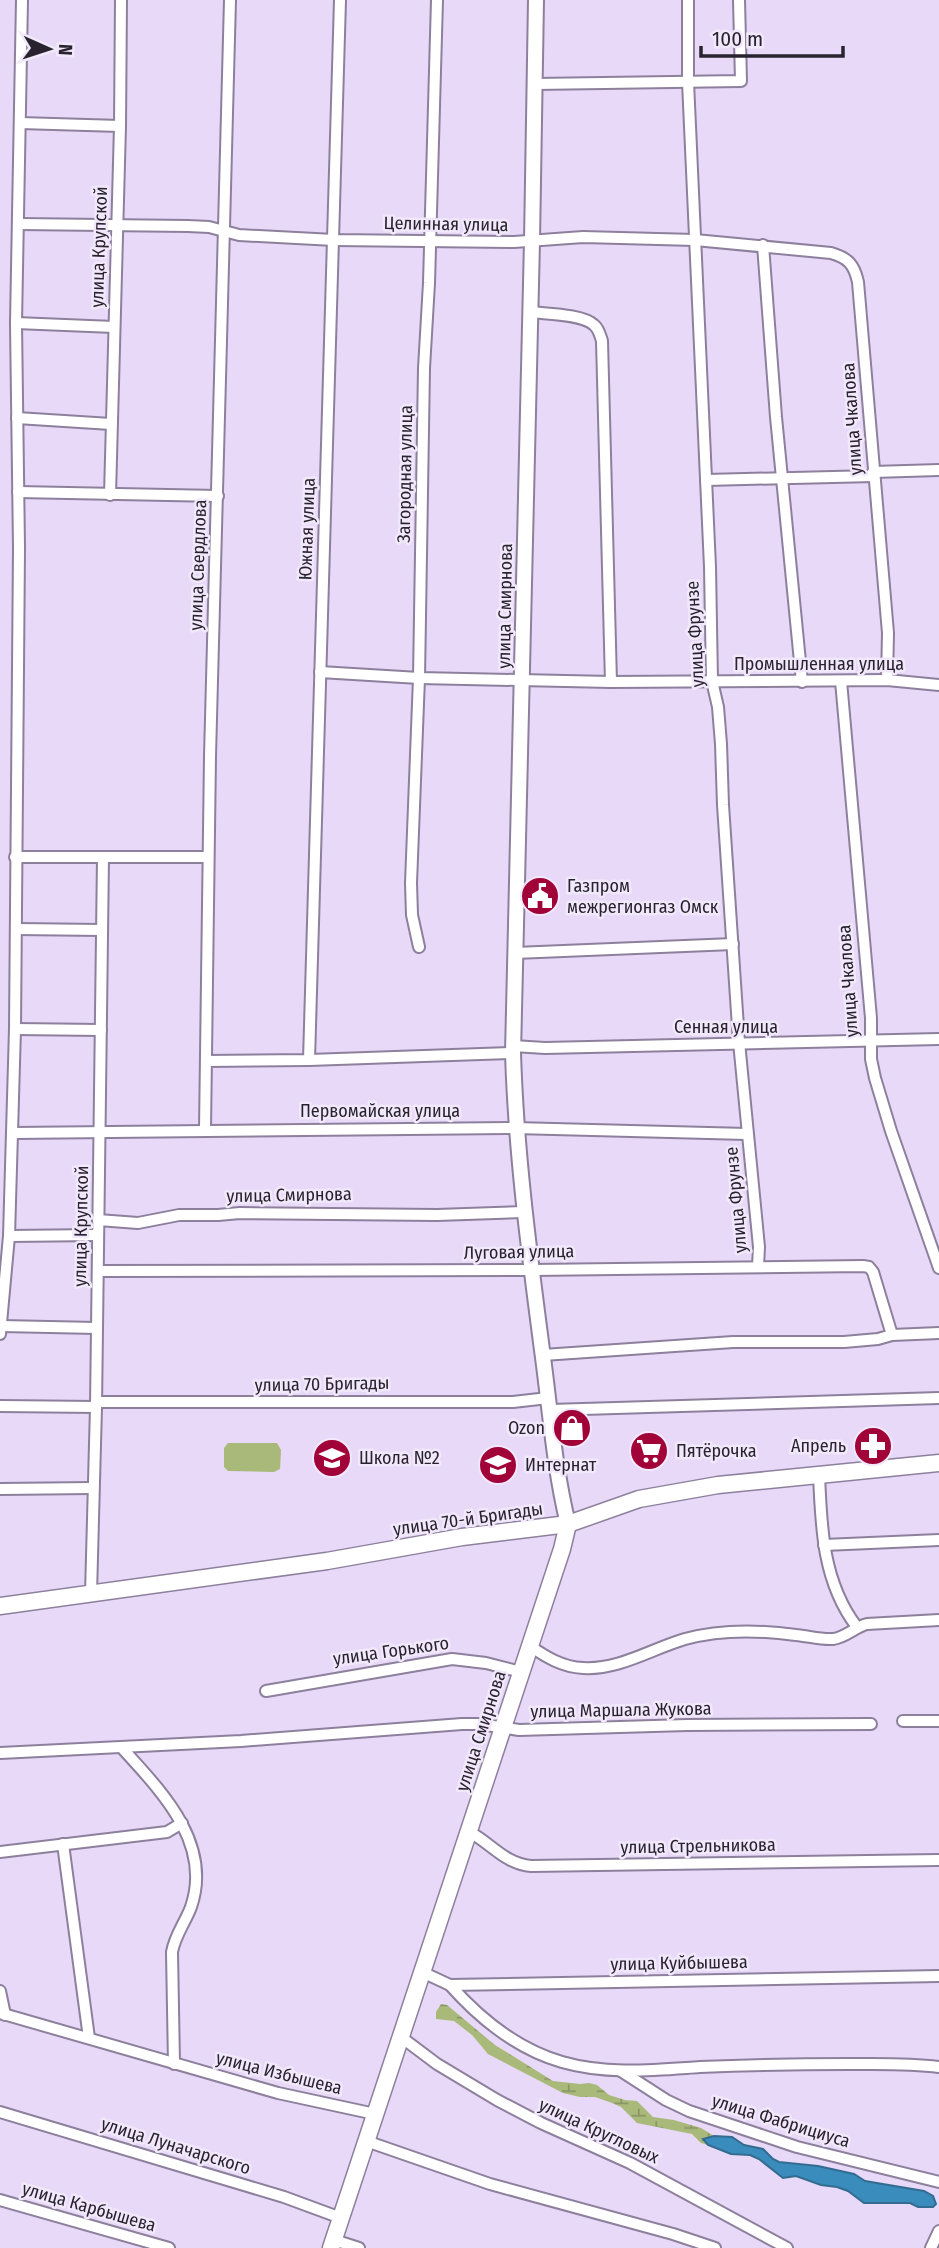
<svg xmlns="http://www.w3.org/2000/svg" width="939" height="2248" font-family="'Fira Sans Condensed',sans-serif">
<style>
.green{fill:#a9b97a}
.wetland{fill:url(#wetland-marsh)}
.water{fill:#398cbc;stroke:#346c91;stroke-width:2}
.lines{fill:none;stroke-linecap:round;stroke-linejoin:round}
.minor-casing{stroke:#8d809c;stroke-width:14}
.tertiary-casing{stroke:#8d809c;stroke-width:18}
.secondary-casing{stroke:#8d809c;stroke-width:19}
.minor{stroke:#fff;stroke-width:10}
.tertiary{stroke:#fff;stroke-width:14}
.secondary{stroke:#fff;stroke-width:16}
.labels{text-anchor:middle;stroke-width:5;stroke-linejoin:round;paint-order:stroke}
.street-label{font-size:18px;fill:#28232e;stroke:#f1e9fb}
.poi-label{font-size:18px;fill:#28232e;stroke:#f1e9fb;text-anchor:start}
</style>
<defs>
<pattern id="wetland-marsh" width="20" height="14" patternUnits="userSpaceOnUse" patternTransform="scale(1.75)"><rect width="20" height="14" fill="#a9b97a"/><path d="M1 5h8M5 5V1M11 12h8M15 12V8" fill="none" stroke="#8a9664"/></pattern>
</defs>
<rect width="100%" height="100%" fill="#e7d9f7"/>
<!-- green -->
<path class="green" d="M228,1443H277L281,1450L280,1469L274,1472L228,1471L224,1467V1448Z"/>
<!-- wetland -->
<path class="wetland" d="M441,2004L447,2005L495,2045L553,2081L580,2084L589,2083L597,2085L609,2095L625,2100L637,2101L653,2117L674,2120L701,2128L714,2136L704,2139L708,2145L701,2143L692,2134L637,2123L621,2107L612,2103L595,2097H580L563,2093L488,2054L472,2035L454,2021L436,2019V2012Z"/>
<!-- water -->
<path class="water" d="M714,2136L732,2137L744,2145L763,2149L773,2159L779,2162L818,2166L854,2174L865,2181L924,2191L933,2196L936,2204L933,2207H918L910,2203H864L848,2191L837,2187L821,2185L796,2176L783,2178L759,2159L750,2155L731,2154L708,2145L703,2139Z"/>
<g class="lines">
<defs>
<g id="minor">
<path d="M688,0V82L710,567L712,681L718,707L721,744L723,805L739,1042L759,1247L758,1266"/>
<path d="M535,84L741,81L739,0"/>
<path d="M20,123L120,126"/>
<path d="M19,224L188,226L209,227L239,235L334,240L514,242L583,237L695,240L831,253C848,258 854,264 858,282L888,633L887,680"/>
<path d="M763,245L776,417L802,682"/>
<path d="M531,312C546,314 583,314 594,325C599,329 600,335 602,341L611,682"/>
<path d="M16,323L114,327"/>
<path d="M17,418L111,424"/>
<path d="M873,472L939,470"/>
<path d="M706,480L874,476"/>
<path d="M18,492L218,496"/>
<path d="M110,495L120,126L121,0"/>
<path d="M320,672L419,678L611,682L887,680L939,685"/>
<path d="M841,681L871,1018V1059L875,1078L891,1131L939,1268"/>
<path d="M15,857H208"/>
<path d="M16,929L102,930"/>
<path d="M419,947L412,915L411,883L419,678L424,368L429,283L437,0"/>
<path d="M515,953L733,944"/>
<path d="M15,1029L101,1030"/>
<path d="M513,1046L545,1048L939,1039"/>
<path d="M309,1060L340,0"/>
<path d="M206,1061L309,1060L513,1053"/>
<path d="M205,1130L210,756L230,0"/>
<path d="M13,1133L515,1128L747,1134"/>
<path d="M98,1220L138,1223L179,1215H218L240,1213L437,1215L523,1212"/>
<path d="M9,1236L98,1235"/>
<path d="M98,1271L532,1270L863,1266L869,1267L873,1272L892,1335"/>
<path d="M1,1326L97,1328"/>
<path d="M0,1334L9,1236L15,1029L19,548L16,323L22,0"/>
<path d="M543,1355L733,1342H844L878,1339L892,1335L939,1333"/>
<path d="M96,1402H513L548,1398"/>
<path d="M0,1406L96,1407"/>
<path d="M550,1410L939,1398"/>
<path d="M819,1474C821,1528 823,1583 857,1627"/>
<path d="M0,1489L93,1488"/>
<path d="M824,1545L939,1540"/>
<path d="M91,1594L96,1407L103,857"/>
<path d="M530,1646C546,1657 562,1667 583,1668C619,1670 651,1649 685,1639C721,1629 759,1630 796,1635C808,1636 821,1640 833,1639C845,1638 855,1627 867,1624L939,1620"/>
<path d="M266,1691L452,1659L486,1663L521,1672"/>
<path d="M903,1721H939"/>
<path d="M122,1748C161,1791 213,1843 191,1907C185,1923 175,1935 172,1952L174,2064"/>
<path d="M0,1753L241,1741L462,1724H480L519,1730L687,1725L871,1724"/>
<path d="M468,1831C491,1843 505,1864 531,1866L939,1860"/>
<path d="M63,1844L89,2038"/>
<path d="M0,1852L167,1832L182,1823"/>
<path d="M422,1972L450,1985L939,1976"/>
<path d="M450,1985C481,2020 517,2049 562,2062C607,2075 654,2070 700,2067C749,2065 799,2064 849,2064C879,2064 909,2063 939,2067"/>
<path d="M0,1991L5,2015"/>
<path d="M0,2013L278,2093L375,2114"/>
<path d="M401,2037L437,2064L497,2100L541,2123L630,2163L787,2248"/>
<path d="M621,2071L666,2100L689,2111L797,2147L939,2182"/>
<path d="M0,2112L284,2197L341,2218"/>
<path d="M366,2141L490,2184L673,2234L715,2248"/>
<path d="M0,2200L169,2248"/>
<path d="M334,2240L359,2248"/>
<path d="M931,2248L939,2231"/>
</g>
<path id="tertiary" d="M536,0L532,241L513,1053C516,1153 529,1251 542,1350C550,1408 554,1467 568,1524"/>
<g id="secondary">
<path d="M0,1606L327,1561L462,1537L568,1524L639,1499L718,1485L939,1463"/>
<path d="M331,2248L562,1549L568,1524"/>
</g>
</defs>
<!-- minor casing -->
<use href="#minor" class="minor-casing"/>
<!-- tertiary casing -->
<use href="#tertiary" class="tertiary-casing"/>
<!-- secondary casing -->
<use href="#secondary" class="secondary-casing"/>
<!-- minor -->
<use href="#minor" class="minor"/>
<!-- tertiary -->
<use href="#tertiary" class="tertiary"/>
<!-- secondary -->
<use href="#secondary" class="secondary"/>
</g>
<!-- icons -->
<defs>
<symbol id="civic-disc" viewBox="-11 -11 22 22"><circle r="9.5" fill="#a10238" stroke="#f1e9fb"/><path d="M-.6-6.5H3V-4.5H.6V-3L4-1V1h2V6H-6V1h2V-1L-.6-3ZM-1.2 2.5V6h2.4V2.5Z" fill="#fff"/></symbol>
<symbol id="shop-disc" viewBox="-11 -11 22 22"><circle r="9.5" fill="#a10238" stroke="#f1e9fb"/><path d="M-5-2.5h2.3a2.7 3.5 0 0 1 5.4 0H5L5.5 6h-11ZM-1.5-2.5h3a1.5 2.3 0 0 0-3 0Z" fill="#fff"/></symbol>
<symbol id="pharmacy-disc" viewBox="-11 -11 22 22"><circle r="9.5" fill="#a10238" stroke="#f1e9fb"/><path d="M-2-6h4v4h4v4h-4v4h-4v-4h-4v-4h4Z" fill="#fff"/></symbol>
<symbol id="supermarket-disc" viewBox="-11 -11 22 22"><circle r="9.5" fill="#a10238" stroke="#f1e9fb"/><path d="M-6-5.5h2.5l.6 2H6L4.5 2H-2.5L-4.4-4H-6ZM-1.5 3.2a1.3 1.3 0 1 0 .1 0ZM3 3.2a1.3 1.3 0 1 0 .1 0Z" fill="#fff"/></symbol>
<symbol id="school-disc" viewBox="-11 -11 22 22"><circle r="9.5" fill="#a10238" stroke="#f1e9fb"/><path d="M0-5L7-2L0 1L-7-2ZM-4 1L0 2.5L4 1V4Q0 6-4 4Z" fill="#fff"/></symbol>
</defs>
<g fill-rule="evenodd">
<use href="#civic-disc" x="518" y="874" width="44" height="44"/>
<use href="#shop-disc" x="550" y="1406" width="44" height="44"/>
<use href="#pharmacy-disc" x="851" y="1424" width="44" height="44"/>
<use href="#supermarket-disc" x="627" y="1429" width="44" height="44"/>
<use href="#school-disc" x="310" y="1436" width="44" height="44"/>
<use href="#school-disc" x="476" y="1443" width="44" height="44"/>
</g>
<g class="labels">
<!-- street labels -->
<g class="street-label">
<text transform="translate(446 224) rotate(1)" y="6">Целинная улица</text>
<text transform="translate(99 247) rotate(-88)" y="6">улица Крупской</text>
<text transform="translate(852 419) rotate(-94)" y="6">улица Чкалова</text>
<text transform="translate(405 474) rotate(-89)" y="6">Загородная улица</text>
<text transform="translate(307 529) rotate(-88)" y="6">Южная улица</text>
<text transform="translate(198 565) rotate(-88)" y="6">улица Свердлова</text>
<text transform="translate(505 606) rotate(-89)" y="6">улица Смирнова</text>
<text transform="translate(695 634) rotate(-93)" y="6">улица Фрунзе</text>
<text x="819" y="670">Промышленная улица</text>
<text transform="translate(848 981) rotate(-94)" y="6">улица Чкалова</text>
<text x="726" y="1033">Сенная улица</text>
<text x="380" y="1117">Первомайская улица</text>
<text transform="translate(289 1195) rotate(-1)" y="6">улица Смирнова</text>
<text transform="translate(736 1200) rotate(-95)" y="6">улица Фрунзе</text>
<text transform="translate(81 1226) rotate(-89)" y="6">улица Крупской</text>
<text transform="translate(519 1252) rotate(-1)" y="6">Луговая улица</text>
<text transform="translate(322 1384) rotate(-1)" y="6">улица 70 Бригады</text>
<text transform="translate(468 1519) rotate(-8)" y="6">улица 70-й Бригады</text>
<text transform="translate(391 1651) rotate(-8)" y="6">улица Горького</text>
<text transform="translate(621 1710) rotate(-1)" y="6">улица Маршала Жукова</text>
<text transform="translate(481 1731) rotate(-72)" y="6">улица Смирнова</text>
<text transform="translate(698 1846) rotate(-1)" y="6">улица Стрельникова</text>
<text transform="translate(679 1963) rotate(-1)" y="6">улица Куйбышева</text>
<text transform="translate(279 2073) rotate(14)" y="6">улица Избышева</text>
<text transform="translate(781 2121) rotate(17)" y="6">улица Фабрициуса</text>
<text transform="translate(599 2131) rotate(25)" y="6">улица Кругловых</text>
<text transform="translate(176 2146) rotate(17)" y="6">улица Луначарского</text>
<text transform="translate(89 2207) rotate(16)" y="6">улица Карбышева</text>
</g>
<!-- poi labels -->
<g class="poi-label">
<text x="567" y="892">Газпром<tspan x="567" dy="21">межрегионгаз Омск</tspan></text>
<text x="545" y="1434" text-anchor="end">Ozon</text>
<text x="846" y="1452" text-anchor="end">Апрель</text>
<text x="676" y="1457">Пятёрочка</text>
<text x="359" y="1464">Школа №2</text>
<text x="525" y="1471">Интернат</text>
</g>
</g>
<!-- north arrow -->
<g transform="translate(49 49) rotate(93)" stroke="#f1e9fb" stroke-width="5" paint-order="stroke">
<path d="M0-5L12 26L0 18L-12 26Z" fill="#28232e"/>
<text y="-10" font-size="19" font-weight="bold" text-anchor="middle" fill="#28232e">N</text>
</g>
<!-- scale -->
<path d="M701 46v10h142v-10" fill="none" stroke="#28232e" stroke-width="3.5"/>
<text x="712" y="46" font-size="21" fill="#28232e" stroke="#f1e9fb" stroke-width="5" paint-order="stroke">100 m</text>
</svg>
